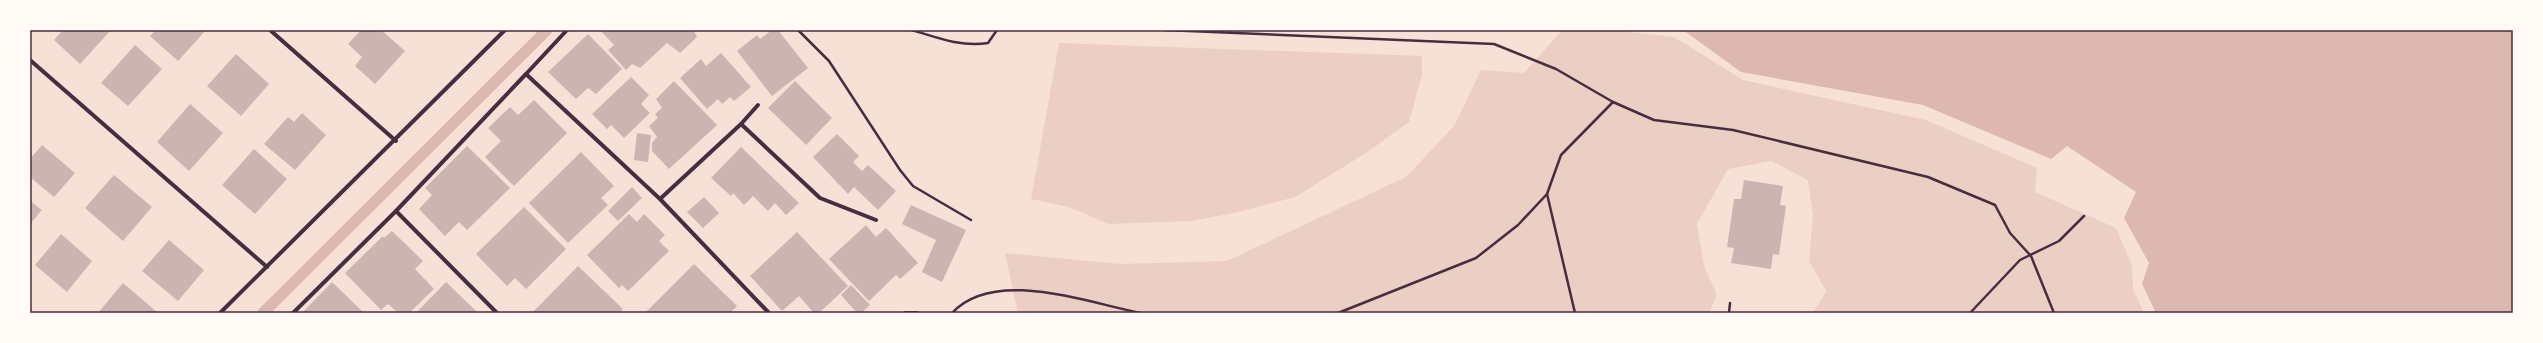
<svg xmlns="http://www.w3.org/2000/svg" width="2543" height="343" font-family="Ubuntu,sans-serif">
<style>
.green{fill:#ebcfc5}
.water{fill:#dcb8b0}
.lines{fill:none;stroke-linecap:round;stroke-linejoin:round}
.stream{stroke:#dcb8b0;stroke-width:11}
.building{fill:#ccb4b1}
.path{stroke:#4a2c40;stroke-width:2.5}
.minor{stroke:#4a2c40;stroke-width:4}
.neatline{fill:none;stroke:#4a2c40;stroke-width:1.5}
</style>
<rect width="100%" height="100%" fill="#f7e1d7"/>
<!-- green -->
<g class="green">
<path d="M1562,30H1613L1674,37L1743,80L1926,120L2037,168L2035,192L2116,228L2132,265L2133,289L2144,313H1813L1826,291L1809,261L1813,216L1808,180L1771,161L1728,169L1697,224L1704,266L1717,295L1709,313H1018L1005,253L1120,264L1227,261L1406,177L1454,126L1481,70L1524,73Z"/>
<path d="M1059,43L1422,56V75L1409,122L1366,153L1295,197L1243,211L1192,221L1108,224L1069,207L1031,199Z"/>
</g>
<!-- water -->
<path class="water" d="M1683,30H2513V313H2156L2142,284L2149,263L2124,218L2136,192L2067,146L2051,159L1923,105L1741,72Z"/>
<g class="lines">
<!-- stream -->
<path class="stream" d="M263,313L547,30"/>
</g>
<!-- building -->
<g class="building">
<path d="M63,30H111L80,64L54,40Z"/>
<path d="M156,30H206L178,61L150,36Z"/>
<path d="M361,30H381L405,51L375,84L355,66L362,57L348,44Z"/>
<path d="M600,30H693L697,37L680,53L667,43L640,68L632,64L626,70L608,50L614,45Z"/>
<path d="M772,30H778L808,68L772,96L737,51L757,35L760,39Z"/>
<path d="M588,34L622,69L596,94L588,88L576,99L548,72Z"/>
<path d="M135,45L162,69L128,106L101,83Z"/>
<path d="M721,53L751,87L734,101L730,97L722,104L718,99L707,109L680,78L701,59L706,66Z"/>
<path d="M236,54L269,84L241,116L207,86Z"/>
<path d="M631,77L649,95L641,104L650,113L624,138L611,125L607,129L592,114Z"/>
<path d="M674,81L717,125L669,169L652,151V143L657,137L649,126L658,118L655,114L662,108L656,99Z"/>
<path d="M795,81L832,118L806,145L768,108Z"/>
<path d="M534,100L567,133L514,186L485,157L501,141L488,128L510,107L518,115Z"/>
<path d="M190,104L223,133L189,171L157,142Z"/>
<path d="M302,113L326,135L295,170L264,144L288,117L294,122Z"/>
<path d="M637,133L651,135L648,162L634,160Z"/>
<path d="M837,134L859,156L853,162L862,171L868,165L896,191L878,210L854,187L848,194L813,157Z"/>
<path d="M42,145L75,173L54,197L30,177V159Z"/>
<path d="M467,146L510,188L467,230L459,222L445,236L419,209L432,195L425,188Z"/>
<path d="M741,147L799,203L786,215L775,203L768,211L753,196L744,205L733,193L731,196L711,178Z"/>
<path d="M254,149L287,179L255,214L222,185Z"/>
<path d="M581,152L614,186L601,198L608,205L568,243L529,203Z"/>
<path d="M114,175L152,207L123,241L85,208Z"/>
<path d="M1744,180L1783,186L1780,205L1786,206L1779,255L1773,254L1771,269L1731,263L1734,248L1727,247L1734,199H1741Z"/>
<path d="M632,187L642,198L618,221L608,211Z"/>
<path d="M704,197L719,213L703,228L687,212Z"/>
<path d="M30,201L42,210L30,224Z"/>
<path d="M911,205L966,230L942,282L922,272L936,240L902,224Z"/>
<path d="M524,207L566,249L526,289L515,278L507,286L476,254Z"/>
<path d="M629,214L637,222L644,214L665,235L659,241L669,251L628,291L622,285L619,288L587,255Z"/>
<path d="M866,225L876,237L886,228L918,263L900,279L896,275L869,301L829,259Z"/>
<path d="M392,231L423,261L415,269L434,289L409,313H398L388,304L381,310L345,273L383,236L384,238Z"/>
<path d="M797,232L848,286L819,313H814L799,296L782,311L750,276Z"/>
<path d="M61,234L92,261L67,292L35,265Z"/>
<path d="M169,240L204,270L178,301L142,271Z"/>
<path d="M694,264L737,306L730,313H645Z"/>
<path d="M578,266L623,309L619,313H532Z"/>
<path d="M332,282L364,313H302Z"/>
<path d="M446,282L478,313H416Z"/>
<path d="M123,283L157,312L156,313H98Z"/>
<path d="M851,285L870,305L861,313H857L841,295Z"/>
</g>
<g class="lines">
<!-- path -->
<g class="path">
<path d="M798,30L829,61L900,170L913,186L971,220"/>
<path d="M912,30C938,38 961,47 988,43L997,30"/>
<path d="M1164,30L1494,44L1556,69L1613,102L1654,120L1733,130L1928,177L1995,205L2010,233L2031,256L2054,313"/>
<path d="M1547,194L1575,313"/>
<path d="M952,313C994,267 1088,303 1141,313"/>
<path d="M1338,313L1476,258L1518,225L1547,194L1561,155L1613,102"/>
<path d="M1729,313L1730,303"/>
<path d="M1970,313L2020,260L2059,241L2084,216"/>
</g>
<!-- minor -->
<g class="minor">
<path d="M270,30L396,141"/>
<path d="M30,60L267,267"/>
<path d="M526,74L567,30"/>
<path d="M741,124L820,198L876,220"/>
<path d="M660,199L741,124L758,105"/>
<path d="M396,211L497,313"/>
<path d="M220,313L505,30"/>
<path d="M293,313L396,211L526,74L660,199L769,313"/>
<path d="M905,313H917"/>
</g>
</g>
<!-- border -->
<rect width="2543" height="343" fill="none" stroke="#fffaf5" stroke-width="62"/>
<rect x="31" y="31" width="2481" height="281" class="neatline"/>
</svg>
